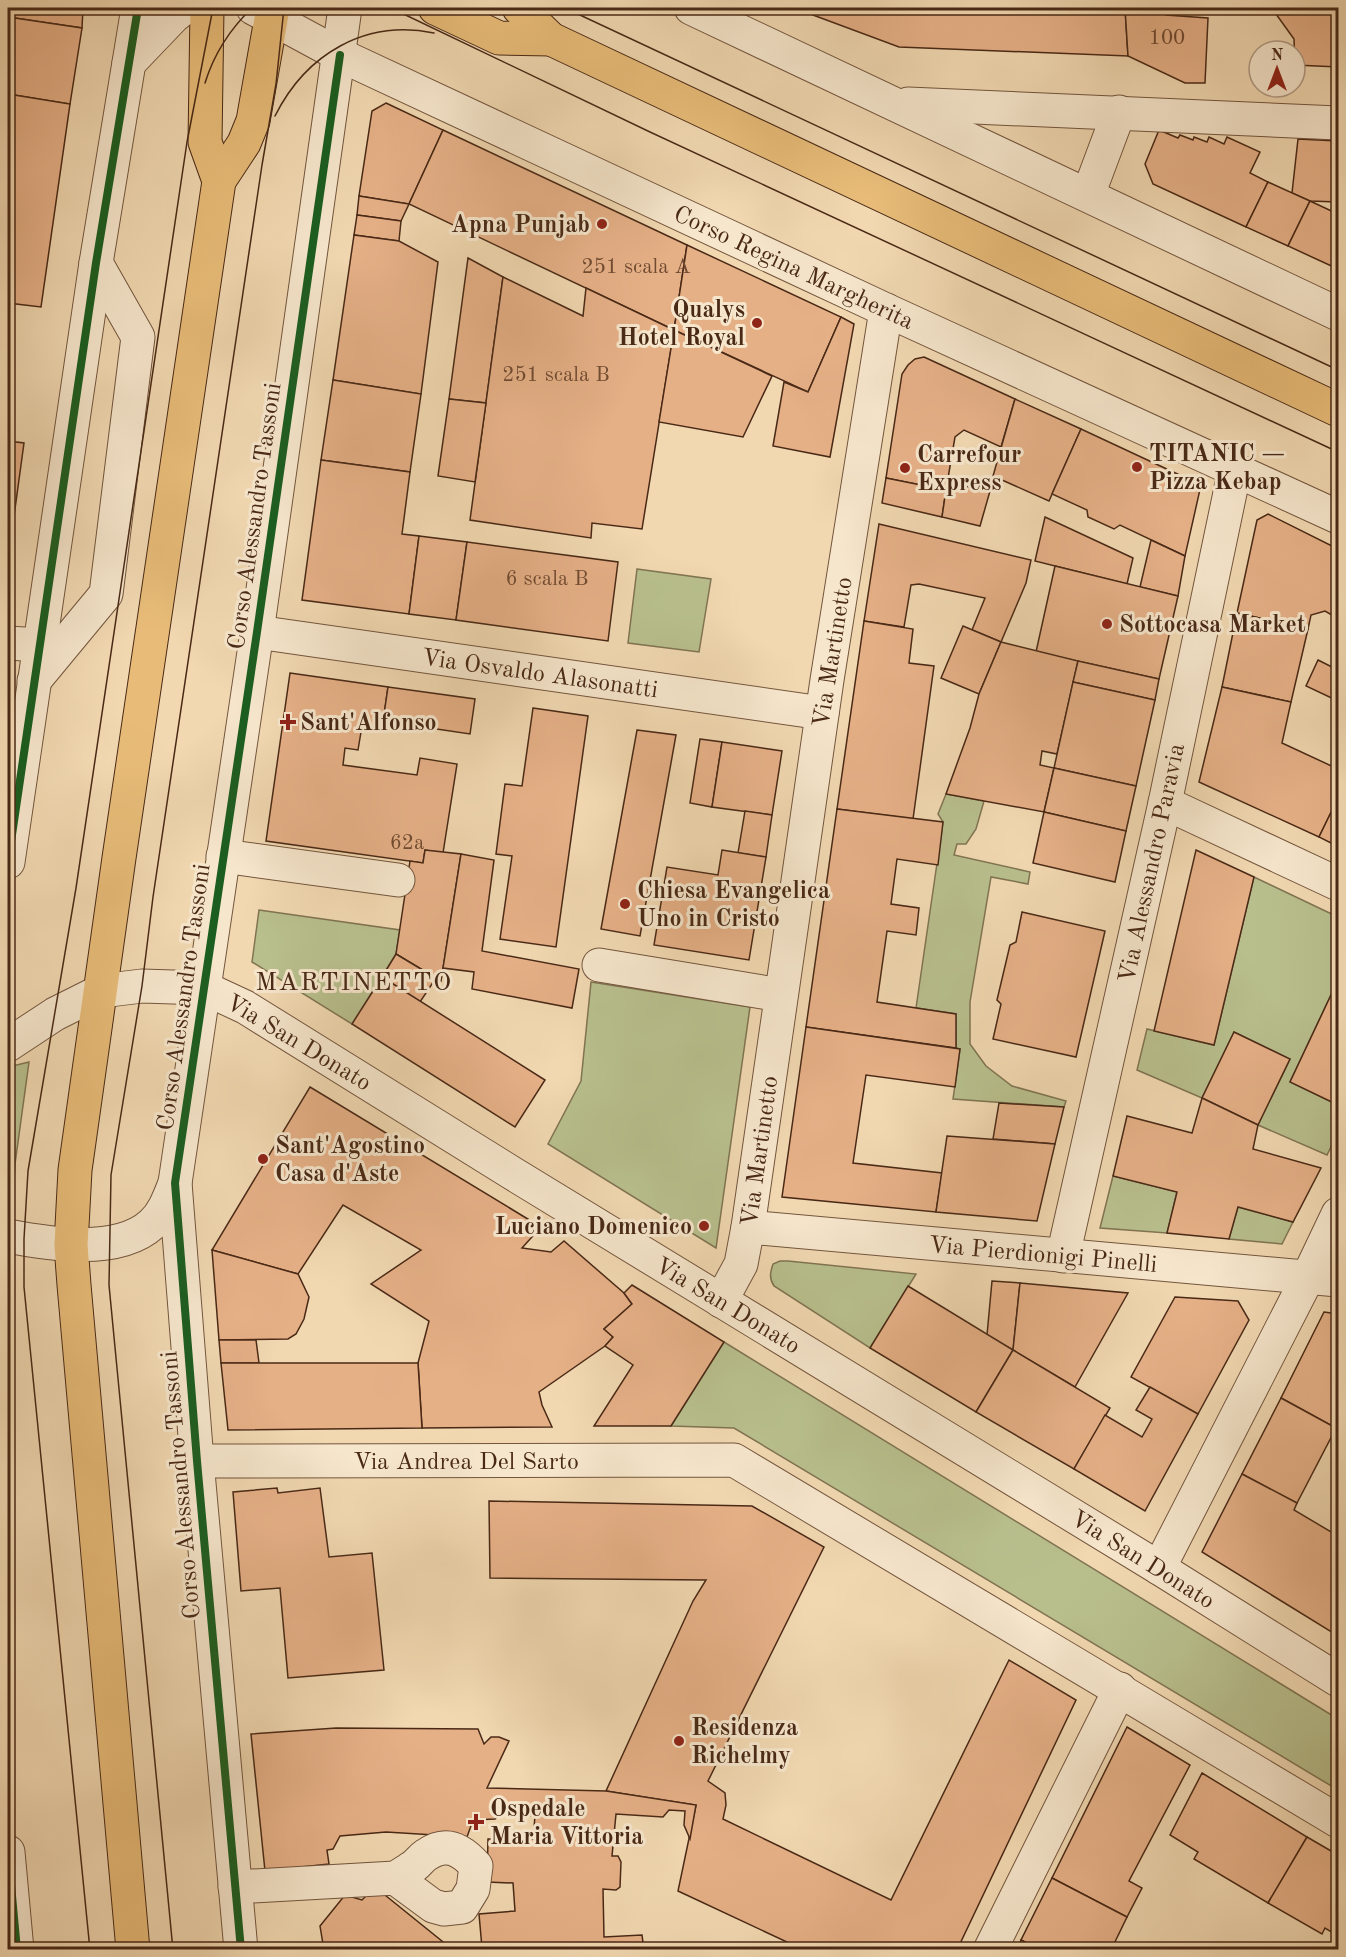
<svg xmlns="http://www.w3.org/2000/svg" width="1346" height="1957" font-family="'Old Standard TT',serif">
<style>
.green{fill:#b8bf8d;stroke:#807452;stroke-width:1.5}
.building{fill:#e6b087;stroke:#492916;stroke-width:1.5}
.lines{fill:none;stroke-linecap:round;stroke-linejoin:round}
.minor-casing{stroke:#73553d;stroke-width:35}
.major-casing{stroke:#492916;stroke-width:35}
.minor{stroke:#f6e6cc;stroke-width:33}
.major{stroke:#e8bc78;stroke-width:33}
.tram{stroke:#492916;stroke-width:1.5}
.cycleway-casing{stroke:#f6e6cc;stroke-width:11}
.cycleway{stroke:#1b5e20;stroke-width:8}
.poi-dot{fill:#8f2418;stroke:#f6e6cc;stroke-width:2}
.labels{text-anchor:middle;stroke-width:6;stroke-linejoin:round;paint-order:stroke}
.number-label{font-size:21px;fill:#704b32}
.poi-label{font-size:24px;font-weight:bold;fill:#492916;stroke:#f6e6cc;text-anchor:start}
.street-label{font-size:24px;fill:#492916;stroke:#f6e6cc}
.neighbourhood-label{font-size:26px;letter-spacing:1.5px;fill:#492916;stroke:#f6e6cc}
</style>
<rect width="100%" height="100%" fill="#f1d8b1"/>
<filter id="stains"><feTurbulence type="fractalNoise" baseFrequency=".00333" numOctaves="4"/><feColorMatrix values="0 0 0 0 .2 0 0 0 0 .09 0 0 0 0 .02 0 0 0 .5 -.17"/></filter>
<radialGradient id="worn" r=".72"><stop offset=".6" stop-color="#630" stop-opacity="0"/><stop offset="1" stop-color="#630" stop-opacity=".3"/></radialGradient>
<!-- green -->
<g class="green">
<path d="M637,569L711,579L699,652L628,643Z"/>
<path d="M946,794L984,801L976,829L966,844H957L954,855L1030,872L1028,884L991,877L970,1002V1044L986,1066L1012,1086L1066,1101L1064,1107L953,1099L960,1049L956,1048V1014L916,1008L943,822L938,814Z"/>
<path d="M1254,877L1338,917V980L1290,1082L1338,1105V1132L1327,1155L1258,1125L1290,1059L1234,1032L1202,1098L1137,1070L1147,1029L1214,1045Z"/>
<path d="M259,910L400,930L396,954L352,1024L252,962Z"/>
<path d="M591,982L750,1007L716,1248L548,1144L581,1081Z"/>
<path d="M29,1062L15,1164L12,1209L8,1207V1067Z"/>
<path d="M1113,1176L1177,1192L1167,1233L1100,1228Z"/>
<path d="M1238,1207L1293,1222L1282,1244L1229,1239Z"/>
<path d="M780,1261H788L916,1274L870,1348L774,1286C769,1278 770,1273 773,1264Z"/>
<path d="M724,1342L1338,1719V1790L734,1428L671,1426Z"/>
</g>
<!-- building -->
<g class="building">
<path d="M9,8H83L82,28L8,17Z"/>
<path d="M816,8H1125L1128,56L899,47L813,15Z"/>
<path d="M1125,8H1166V15L1208,18L1205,83H1185L1128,56Z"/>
<path d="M1282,8H1338V67L1295,65L1294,39L1276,14Z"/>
<path d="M8,17L82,28L70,104L8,94Z"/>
<path d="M8,94L70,104L41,307L8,303Z"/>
<path d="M386,103L443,130L409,204L359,196L372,111Z"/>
<path d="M443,130L687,245L674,330L409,204Z"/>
<path d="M1159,130L1178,138L1180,135L1193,140L1194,137L1207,142L1209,137L1224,144L1227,137L1260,152L1250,173L1268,182L1246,227L1153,184L1145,164Z"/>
<path d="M1298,139L1338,141V202L1310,201L1292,193Z"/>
<path d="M1268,182L1310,201L1288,246L1246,227Z"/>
<path d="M359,196L409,204L401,221L357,215Z"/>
<path d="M1310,201L1338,214V269L1288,246Z"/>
<path d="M357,215L401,221L399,241L354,235Z"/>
<path d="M354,235L399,241L438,262L421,394L333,380Z"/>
<path d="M687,245L841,317L808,392L674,330Z"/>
<path d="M468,258L503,277L486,403L449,399Z"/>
<path d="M503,277L583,316L586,288L674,330L642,529L592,523L591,538L470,520Z"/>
<path d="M841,317L854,324L830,457L773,446L784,382L808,392Z"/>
<path d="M674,330L772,376L743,437L659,422Z"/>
<path d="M924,357L1015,399L1001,447L964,430L955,437L946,490L886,478L902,374L908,365L915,359Z"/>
<path d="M333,380L421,394L410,472L321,460Z"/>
<path d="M449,399L486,403L475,482L438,476Z"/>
<path d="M1015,399L1081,429L1049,501L993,476Z"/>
<path d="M1081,429L1201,485L1185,556L1120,525L1114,529L1088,517L1087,510L1052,494Z"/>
<path d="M8,441L24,443L8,560Z"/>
<path d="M321,460L410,472L402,534L419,536L409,614L302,600Z"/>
<path d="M886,478L946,490L942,517L882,503Z"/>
<path d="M947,483L990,491L980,526L942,517Z"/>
<path d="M1268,514L1338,549L1337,618L1325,611L1311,615L1308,629L1237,613L1257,520Z"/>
<path d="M1045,517L1133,558L1127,584L1035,561Z"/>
<path d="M879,524L1031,560L1026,583L1001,642L972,630L985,598L919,584L911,585L904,627L864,621Z"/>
<path d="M419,536L467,542L456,620L409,614Z"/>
<path d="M1151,540L1185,556L1178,596L1140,587Z"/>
<path d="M467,542L618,562L608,641L456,620Z"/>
<path d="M1055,566L1178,596L1159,679L1036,652Z"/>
<path d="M1237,613L1308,629L1291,702L1222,687Z"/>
<path d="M864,621L913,629L909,663L934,666L913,819L837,809Z"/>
<path d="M963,626L1001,642L979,694L941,678Z"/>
<path d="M1001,642L1078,661L1057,754L1042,751L1040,765L1054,768L1044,812L946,794L970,728L979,694Z"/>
<path d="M1318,660L1338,670V701L1306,686Z"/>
<path d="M1078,661L1159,679L1155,700L1073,682Z"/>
<path d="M290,673L388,687L382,729L362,726L358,750L345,748L343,765L417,775L420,758L457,764L443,853L425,850L423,863L266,841Z"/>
<path d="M1073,682L1155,700L1136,786L1054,768Z"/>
<path d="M388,687L475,699L470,734L383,721Z"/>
<path d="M1222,687L1291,702L1282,743L1338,769V798L1319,837L1199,782Z"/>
<path d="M533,708L588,716L556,947L500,939L512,856L496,854L505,784L522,786Z"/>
<path d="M637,730L676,735L640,936L601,929Z"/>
<path d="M700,739L722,742L712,807L690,803Z"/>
<path d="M722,742L782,751L772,815L712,807Z"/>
<path d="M1054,768L1136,786L1126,831L1044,812Z"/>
<path d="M1338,798V829L1331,843L1319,837Z"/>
<path d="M837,809L943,822L938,865L897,859L891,904L919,908L916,935L887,931L877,1002L956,1014V1048L806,1027Z"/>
<path d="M745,811L772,815L766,857L738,853Z"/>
<path d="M1044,812L1126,831L1115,882L1033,863Z"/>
<path d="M425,850L461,854L441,981L396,954L410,861L423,863Z"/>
<path d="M722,850L766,857L749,960L654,945L667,867L718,875Z"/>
<path d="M1196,850L1254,877L1214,1045L1154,1031Z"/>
<path d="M461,854L494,860L482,951L579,969L572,1008L472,989L474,972L443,968Z"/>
<path d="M1022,912L1105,931L1076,1057L993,1039L1001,1004L997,1000L1010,945L1016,942Z"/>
<path d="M396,954L436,978L420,1002L382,977Z"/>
<path d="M382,977L545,1080L515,1127L352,1024Z"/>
<path d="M1338,980V1105L1290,1082Z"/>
<path d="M806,1027L960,1049L955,1087L866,1075L853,1163L942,1173L936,1212L782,1197Z"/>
<path d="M1234,1032L1290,1059L1258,1125L1202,1098Z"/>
<path d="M310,1087L541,1227L522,1248L551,1252L564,1241L624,1293L632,1304L604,1329L613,1337L605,1346L539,1392L542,1405L552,1427L422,1428L418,1363L429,1321L371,1284L421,1250L343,1205L298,1274L212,1250Z"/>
<path d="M1202,1098L1258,1125L1253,1149L1321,1168L1293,1222L1238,1207L1229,1239L1167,1233L1177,1192L1113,1176L1127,1116L1192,1133Z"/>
<path d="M999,1103L1064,1107L1055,1144L993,1139Z"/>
<path d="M947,1136L1055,1144L1037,1221L936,1212Z"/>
<path d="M212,1250L298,1274L309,1297L304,1319L296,1334L288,1339L219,1340Z"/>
<path d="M992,1281L1020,1283L1013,1350L987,1335Z"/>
<path d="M1020,1283L1128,1293L1075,1387L1013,1350Z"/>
<path d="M632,1285L724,1342L671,1426H594L633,1365L605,1346L613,1337L604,1329L632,1304L624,1293Z"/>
<path d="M908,1286L1013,1350L976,1412L870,1348Z"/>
<path d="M1175,1297L1238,1301L1249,1320L1198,1414L1131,1377Z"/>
<path d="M1324,1312L1338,1314V1422L1336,1428L1281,1398Z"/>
<path d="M219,1340H256L259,1363H221Z"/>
<path d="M1013,1350L1110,1408L1074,1469L976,1412Z"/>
<path d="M221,1363H418L422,1428L228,1430Z"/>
<path d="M1150,1387L1198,1414L1145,1511L1074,1469L1105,1415L1142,1437L1152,1419L1136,1410Z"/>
<path d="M1281,1398L1336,1428L1297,1503L1242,1474Z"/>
<path d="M1242,1474L1297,1503L1294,1510L1338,1536V1636L1202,1552Z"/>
<path d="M277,1488L278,1493L320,1488L329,1557L372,1553L384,1670L288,1678L280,1588L241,1591L233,1492Z"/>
<path d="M489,1501L752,1506L824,1547L708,1781L725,1793L726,1805L723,1819L891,1900L1009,1660L1076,1700L957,1950H804L678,1891L696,1805L606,1791L693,1601L706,1580L490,1578Z"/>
<path d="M1127,1727L1190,1765L1129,1881L1142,1888L1127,1917L1052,1878Z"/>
<path d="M336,1728L478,1729L484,1744L491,1737H499L509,1741L487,1788L606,1791L696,1805L690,1839L684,1825L685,1811L669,1810L663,1817L616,1814L612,1856H618L621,1862L620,1887L616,1890L603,1889L604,1937L642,1935L644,1950H480L482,1948L479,1914L515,1911L513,1883L487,1882L488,1839H533L535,1816L521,1815L507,1806H500L499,1816L495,1819L473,1820L467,1837L386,1832L340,1836L333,1849L327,1850L329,1864L265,1871L251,1734Z"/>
<path d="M1202,1773L1307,1837L1268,1903L1194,1859L1198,1852L1170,1835Z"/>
<path d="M1307,1837L1338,1855V1936L1325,1928L1322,1934L1268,1903Z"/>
<path d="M1052,1878L1127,1917L1111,1950H1040L1021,1940Z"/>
<path d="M375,1887L453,1950H324L320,1926L345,1895L362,1900Z"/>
<path d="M1021,1940L1040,1950H1017Z"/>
</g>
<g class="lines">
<defs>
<g id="minor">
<path d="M253,8L340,55L886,310L1338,517"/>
<path d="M691,8L1338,314"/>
<path d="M129,63L174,16L184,8"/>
<path d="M908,104L1338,123"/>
<path d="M1088,195L1119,112"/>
<path d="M257,632L822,713"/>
<path d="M8,643L40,645"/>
<path d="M34,681L106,594L138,337L96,263"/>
<path d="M1165,803L1338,884"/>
<path d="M223,856L398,880"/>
<path d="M8,862L96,263L138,8"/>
<path d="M599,965L781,995"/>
<path d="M8,1045L55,1014L101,991L142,986L204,988L245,1007L512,1173L1159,1568L1338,1680"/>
<path d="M748,1227L1338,1280"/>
<path d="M8,1236C49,1244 118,1255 152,1224C164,1213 169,1198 175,1183"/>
<path d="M1063,1256L1165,803L1235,469"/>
<path d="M721,1301L741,1264L748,1227L827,680L886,310"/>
<path d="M197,1461L734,1460L1338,1821"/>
<path d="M1159,1568L1308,1277L1338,1214"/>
<path d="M8,1852L17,1950"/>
<path d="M235,1887L395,1878L433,1906L444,1909L462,1907L473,1889L476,1866C461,1849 446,1841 426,1855C420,1859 417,1865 411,1868C406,1872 400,1875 395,1878"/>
<path d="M241,1950L197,1461L175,1183L257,632L345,8"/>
<path d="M990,1950L1120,1689"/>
</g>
<g id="major">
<path d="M207,8L205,142L219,181"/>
<path d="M435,8L499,38L551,39"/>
<path d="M519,8L551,39L1338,410"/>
<path d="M133,1950L74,1285L71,1245L75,1170L119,858L219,181L244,143L253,121L273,8"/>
</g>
</defs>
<!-- minor casing -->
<use href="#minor" class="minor-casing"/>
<!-- major casing -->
<use href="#major" class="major-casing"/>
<!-- minor -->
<use href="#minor" class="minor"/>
<!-- major -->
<use href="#major" class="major"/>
<!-- tram -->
<g class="tram">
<path d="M391,8L650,132L1338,452"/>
<path d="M565,8L1338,370"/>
<path d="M205,83C214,54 230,29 252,8"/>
<path d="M275,116C306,54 365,19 434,33"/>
<path d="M90,1950L24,1287V1239L28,1171L76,888L187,142L213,8"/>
<path d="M173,1950L109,1285L111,1175L142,986L153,897L262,165L276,84L284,8"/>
</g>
<defs>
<g id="cycleway">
<path d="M8,862L96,263L138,8"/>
<path d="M8,1852L17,1950"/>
<path d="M241,1950L197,1461L175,1183L257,632L340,55"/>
</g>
</defs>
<!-- cycleway casing -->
<use href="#cycleway" class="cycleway-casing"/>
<!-- cycleway -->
<use href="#cycleway" class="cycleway"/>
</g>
<!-- markers -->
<g class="poi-dot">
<circle cx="602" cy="224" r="6"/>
<circle cx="757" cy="323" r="6"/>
<circle cx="1137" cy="467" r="6"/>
<circle cx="905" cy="468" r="6"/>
<circle cx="1107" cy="624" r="6"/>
<path d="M285 713h6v6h6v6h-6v6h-6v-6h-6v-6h6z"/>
<circle cx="625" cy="904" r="6"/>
<circle cx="263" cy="1159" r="6"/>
<circle cx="704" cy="1226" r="6"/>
<circle cx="679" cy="1741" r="6"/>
<path d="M473 1813h6v6h6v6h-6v6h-6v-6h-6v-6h6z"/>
</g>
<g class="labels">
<!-- number labels -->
<g class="number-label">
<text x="1167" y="44">100</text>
<text x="636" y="273">251 scala A</text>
<text x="556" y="381">251 scala B</text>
<text x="547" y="585">6 scala B</text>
<text x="407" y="849">62a</text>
</g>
<!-- poi labels -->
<g class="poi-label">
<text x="590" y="232" text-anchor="end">Apna Punjab</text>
<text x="745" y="317" text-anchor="end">Qualys<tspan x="745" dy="28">Hotel Royal</tspan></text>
<text x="1149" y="461">TITANIC —<tspan x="1149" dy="28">Pizza Kebap</tspan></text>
<text x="917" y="462">Carrefour<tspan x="917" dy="28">Express</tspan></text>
<text x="1119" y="632">Sottocasa Market</text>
<text x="300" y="730">Sant'Alfonso</text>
<text x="637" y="898">Chiesa Evangelica<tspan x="637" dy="28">Uno in Cristo</tspan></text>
<text x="275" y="1153">Sant'Agostino<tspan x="275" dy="28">Casa d'Aste</tspan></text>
<text x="692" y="1234" text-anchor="end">Luciano Domenico</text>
<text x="691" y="1735">Residenza<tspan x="691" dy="28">Richelmy</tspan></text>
<text x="490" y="1816">Ospedale<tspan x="490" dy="28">Maria Vittoria</tspan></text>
</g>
<!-- street labels -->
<g class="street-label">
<text transform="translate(794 267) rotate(25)" y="8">Corso Regina Margherita</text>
<text transform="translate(254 516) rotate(-82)" y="8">Corso Alessandro Tassoni</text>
<text transform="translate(832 652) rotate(-81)" y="8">Via Martinetto</text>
<text transform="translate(540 673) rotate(8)" y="8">Via Osvaldo Alasonatti</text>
<text transform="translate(1151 863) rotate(-78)" y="8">Via Alessandro Paravia</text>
<text transform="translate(183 997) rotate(-82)" y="8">Corso Alessandro Tassoni</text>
<text transform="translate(299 1042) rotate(31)" y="8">Via San Donato</text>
<text transform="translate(759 1151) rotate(-82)" y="8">Via Martinetto</text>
<text transform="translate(1043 1254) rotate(5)" y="8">Via Pierdionigi Pinelli</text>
<text transform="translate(728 1305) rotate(31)" y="8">Via San Donato</text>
<text x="466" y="1469">Via Andrea Del Sarto</text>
<text transform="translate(180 1485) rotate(-95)" y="8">Corso Alessandro Tassoni</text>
<text transform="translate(1143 1559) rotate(32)" y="8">Via San Donato</text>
</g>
<!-- neighbourhood labels -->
<g class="neighbourhood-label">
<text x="354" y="990">MARTINETTO</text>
</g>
</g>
<!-- margin -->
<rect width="1346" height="1957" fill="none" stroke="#f1d8b1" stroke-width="30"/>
<rect x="9" y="9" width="1328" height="1939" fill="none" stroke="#492916" stroke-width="3"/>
<rect x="15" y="15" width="1316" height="1927" fill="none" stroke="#492916" stroke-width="1.5"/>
<!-- north arrow -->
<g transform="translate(1277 69)"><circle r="28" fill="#f6e6cc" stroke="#b19a83" stroke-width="1.5"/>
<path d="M0-4.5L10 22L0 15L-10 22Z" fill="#8f2418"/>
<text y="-9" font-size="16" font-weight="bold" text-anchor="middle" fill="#492916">N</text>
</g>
<rect width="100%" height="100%" filter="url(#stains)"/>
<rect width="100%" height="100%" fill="url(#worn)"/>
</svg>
